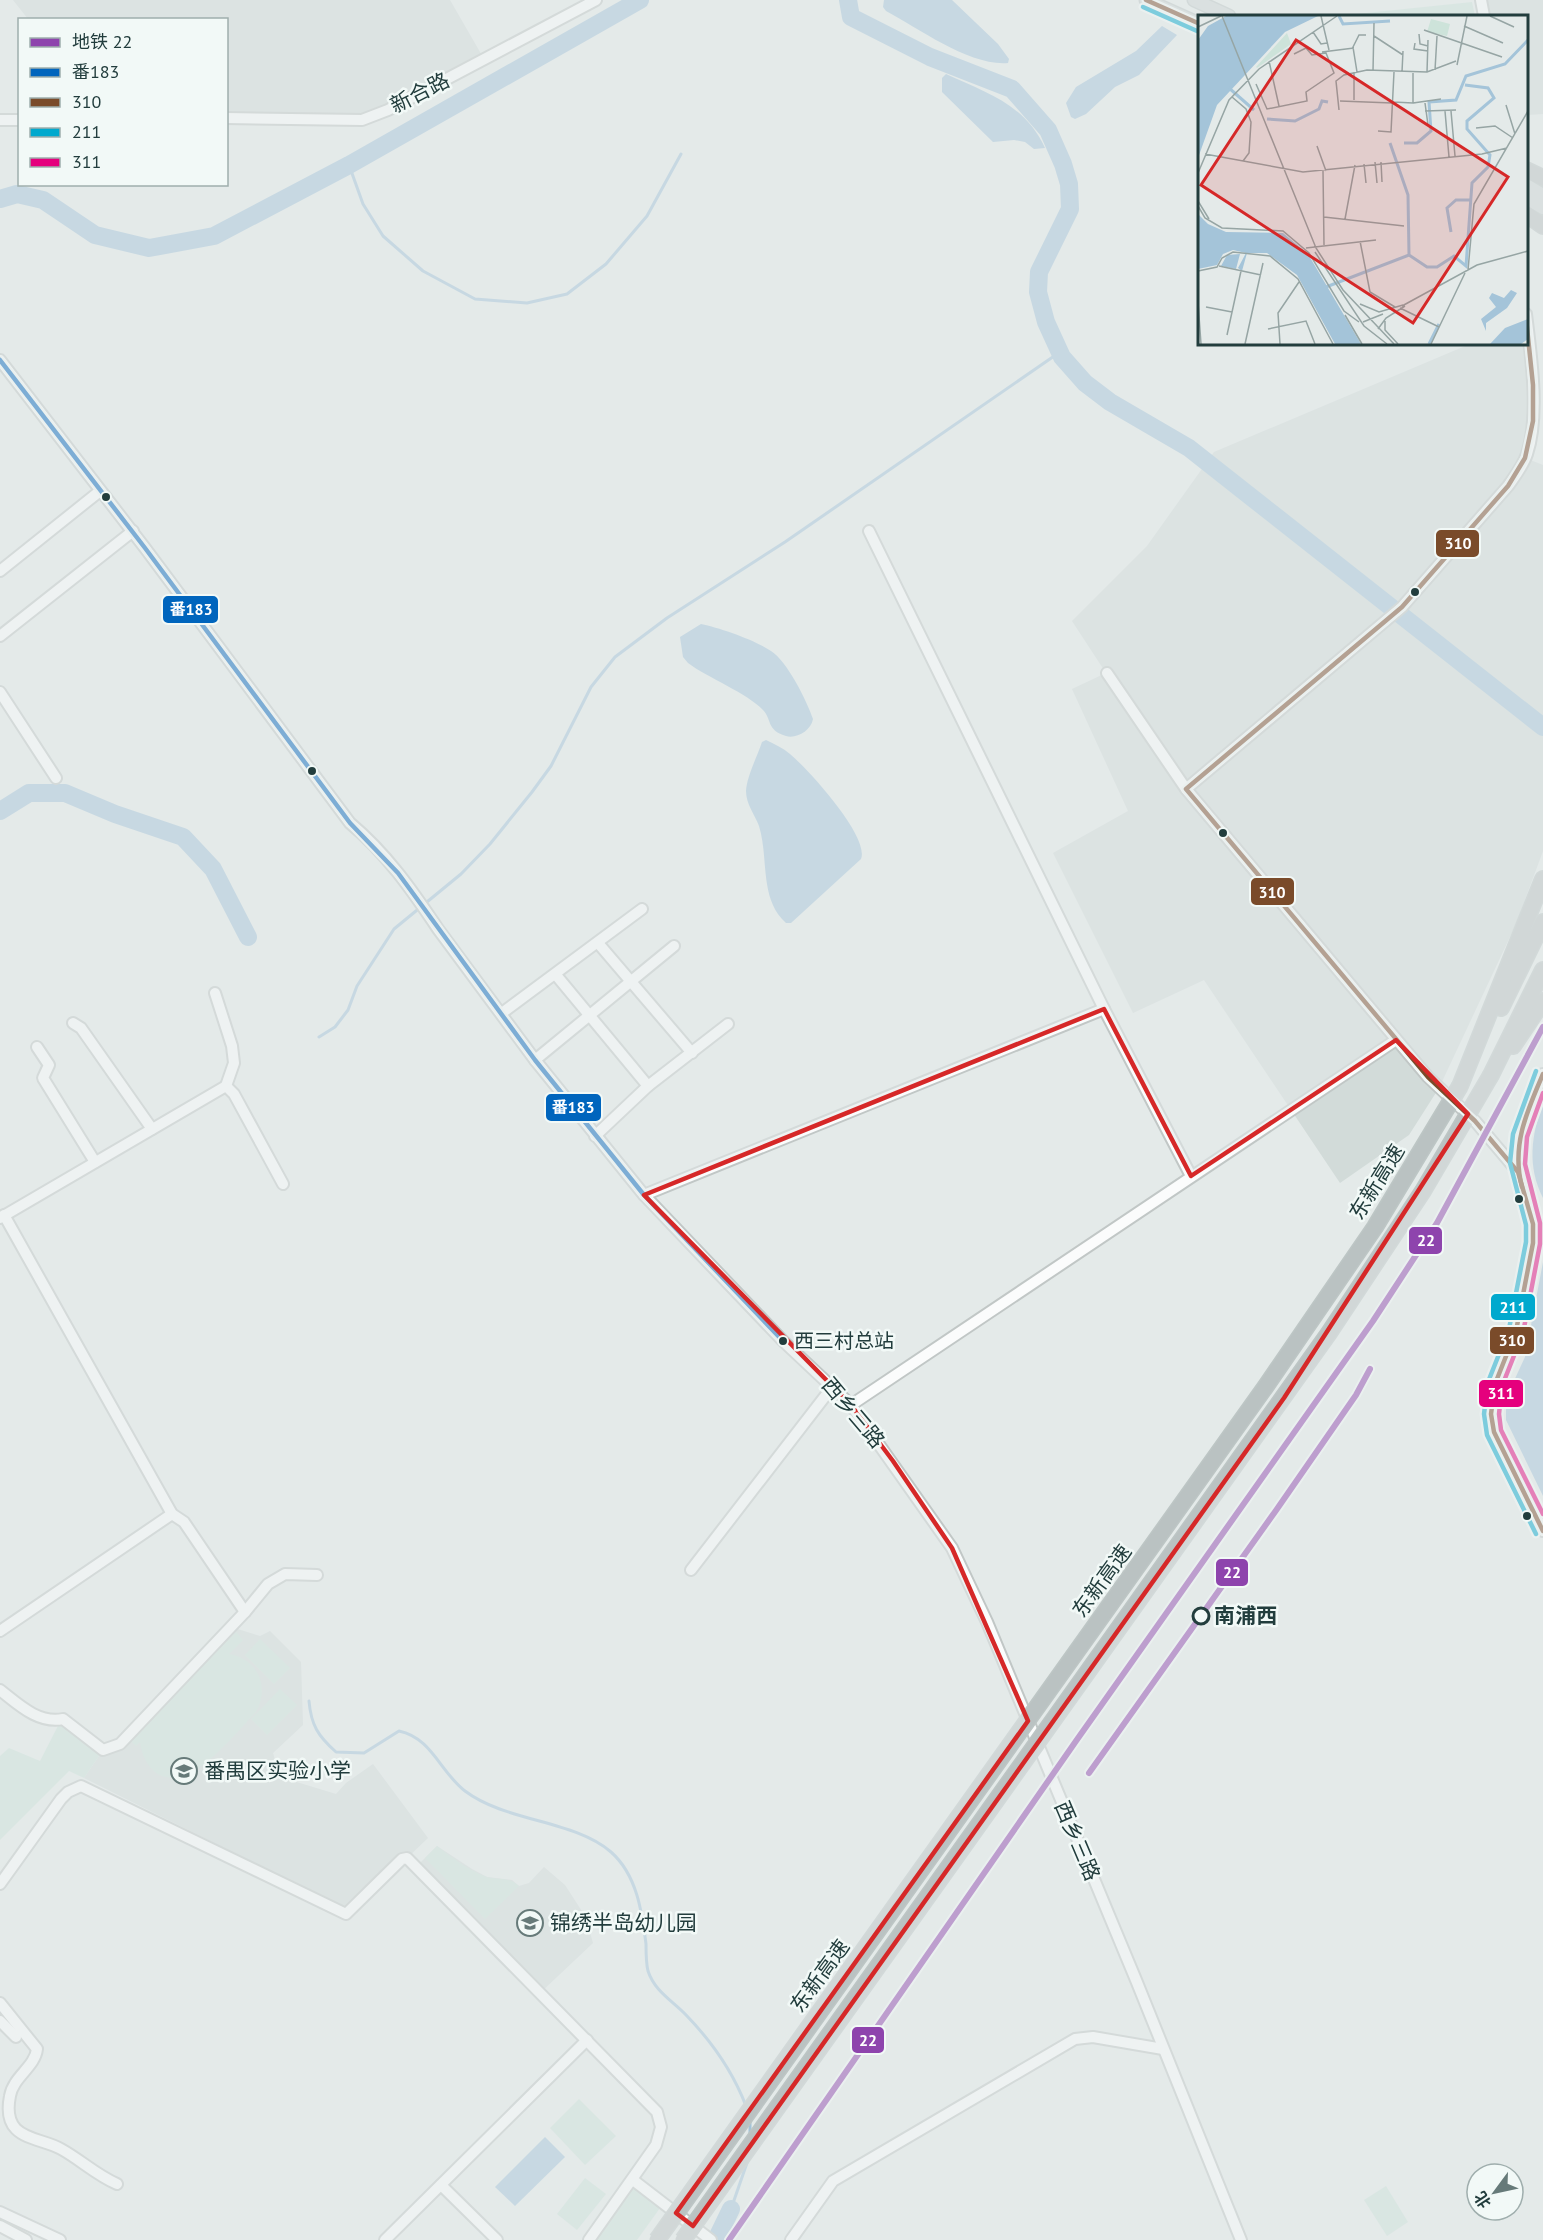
<svg xmlns="http://www.w3.org/2000/svg" width="1543" height="2240" font-family="'PT Sans','Noto Sans SC',sans-serif">
<style>
.built{fill:#d2dbd9}
.green{fill:#cde3da}
.water{fill:#a4c4d9}
.lines{fill:none;stroke-linecap:round;stroke-linejoin:round}
.stream{stroke:#a4c4d9;stroke-width:3}
.river{stroke:#a4c4d9;stroke-width:18}
.minor-casing{stroke:#c1c7c6;stroke-width:14}
.major-casing{stroke:#bdc6c5;stroke-width:15}
.highway-casing{stroke:#bdc6c5;stroke-width:18}
.minor{stroke:#fbfcfc;stroke-width:10}
.major{stroke:#ced6d5;stroke-width:12}
.highway{stroke:#bac2c2;stroke-width:15}
.highway-bridge-casing{stroke:#bdc6c5;stroke-width:18;stroke-linecap:butt}
.highway-bridge{stroke:#bac2c2;stroke-width:15}
.bus-1-casing{stroke:#f2f9f7;stroke-width:9}
.bus-2-casing{stroke:#f2f9f7;stroke-width:9}
.bus-3-casing{stroke:#f2f9f7;stroke-width:9}
.bus-4-casing{stroke:#f2f9f7;stroke-width:9}
.bus-1{stroke:#0065bd;stroke-width:4.5}
.bus-2{stroke:#7a4b2a;stroke-width:4.5}
.bus-3{stroke:#00a9ce;stroke-width:4.5}
.bus-4{stroke:#e5007d;stroke-width:4.5}
.metro-1-casing{stroke:#f2f9f7;stroke-width:10}
.metro-1{stroke:#8e44ad;stroke-width:6}
.marked{fill:none;stroke:#d62828;stroke-width:4.5;stroke-linejoin:round}
.bus-dot{fill:#223d3d;stroke:#f2f9f7;stroke-width:2}
.stop-dot{fill:#f2f9f7;stroke:#223d3d;stroke-width:3}
.labels{text-anchor:middle;stroke-width:5;stroke-linejoin:round;paint-order:stroke}
.bus-label{font-size:20px;fill:#223d3d;stroke:#f2f9f7;text-anchor:start}
.street-label{font-size:21px;fill:#223d3d;stroke:#f2f9f7}
.stop-label{font-size:21px;font-weight:bold;fill:#223d3d;stroke:#f2f9f7;text-anchor:start}
.poi-label{font-size:21px;fill:#223d3d;stroke:#f2f9f7;text-anchor:start}
.inset-river{fill:none;stroke:#a4c4d9;stroke-width:3}
.inset-road{fill:none;stroke:#96a5a4;stroke-width:1.5}
.view{fill:#d62828;fill-opacity:0.15;stroke:#d62828;stroke-width:3}
.inset-edge{fill:none;stroke:#223d3d;stroke-width:3}
.line-badge{stroke:#f2f9f7;stroke-width:2}
.badge-label{font-size:16px;text-anchor:middle;font-weight:bold;fill:#fff}
</style>
<rect width="100%" height="100%" fill="#e4eae9"/>
<!-- built -->
<g class="built">
<path d="M13,0H450L484,59L362,120L227,118L226,20L28,19Z"/>
<path d="M1481,0H1543V114L1527,115L1526,16H1483Z"/>
<path d="M1470,344H1526L1532,377L1525,458L1543,465V851L1516,924L1439,1088L1409,1135L1340,1183L1204,980L1133,1013L1053,853L1128,811L1072,689L1106,673L1072,621L1147,546L1214,452Z"/>
<path d="M231,1627L260,1636L270,1631L301,1662L303,1725L273,1753L280,1777L336,1794L346,1783L373,1764L428,1838L407,1858L399,1863L394,1858L343,1907L84,1778L103,1750L120,1744Z"/>
<path d="M437,1846L472,1869L487,1877L512,1880L519,1886L529,1883L544,1867L565,1885L585,1916L593,1943L540,1993L416,1867Z"/>
</g>
<!-- green -->
<g class="green">
<path d="M1472,2L1475,16H1337Z"/>
<path d="M236,1632L243,1640L229,1654C258,1659 270,1687 256,1712C235,1733 191,1793 158,1774C147,1767 142,1755 140,1742L136,1746L129,1739Z"/>
<path d="M260,1639L290,1668L274,1684L245,1655Z"/>
<path d="M280,1689L297,1705L267,1735L251,1719Z"/>
<path d="M60,1722L101,1753L84,1778L69,1771L0,1840V1756L9,1748L40,1761Z"/>
<path d="M437,1846C451,1857 470,1871 487,1877C499,1880 509,1877 519,1886L485,1919L425,1858Z"/>
<path d="M579,2099L616,2136L585,2165L550,2128Z"/>
<path d="M585,2178L606,2194L577,2230L557,2214Z"/>
<path d="M633,2186L660,2208L637,2240H595Z"/>
<path d="M1386,2186L1408,2222L1387,2236L1364,2200Z"/>
</g>
<!-- water -->
<g class="water">
<path d="M884,0H952L998,44L1009,59L1008,63C969,66 920,29 886,11L883,7Z"/>
<path d="M1162,26L1177,35L1139,75L1115,87L1086,114L1075,119L1071,117L1066,103L1076,87L1136,51Z"/>
<path d="M946,74C987,93 1025,104 1045,148L1034,149L1025,142L1014,140L993,142L942,92V78Z"/>
<path d="M701,624C720,628 755,640 771,651C787,661 807,701 813,719C811,731 796,739 786,736C766,730 772,719 763,710C747,693 708,678 688,663L683,657L680,637Z"/>
<path d="M766,740C774,744 783,748 790,754C808,769 870,837 861,859L791,923H786C759,899 769,858 759,826C755,815 746,804 746,791C747,776 757,757 762,742Z"/>
<path d="M1543,1104V1198C1527,1167 1531,1135 1543,1104Z"/>
<path d="M1543,1262V1496L1506,1420V1398L1525,1357Z"/>
<path d="M545,2137L565,2157L515,2206L495,2187Z"/>
</g>
<g class="lines">
<!-- stream -->
<g class="stream">
<path d="M349,165L363,204L383,236L423,271L475,299L527,303L567,294L606,264L647,216L681,154"/>
<path d="M319,1037L335,1027L348,1010L357,986L394,929L461,874L490,844L532,792L551,766L591,687L615,657L667,618L785,542L1060,352"/>
<path d="M309,1701C311,1725 318,1736 336,1752L364,1753L399,1731C432,1738 440,1772 465,1791C506,1822 574,1820 611,1852C637,1875 642,1912 646,1944C646,1953 646,1963 648,1971C655,1992 673,2001 687,2016C712,2042 733,2072 746,2106"/>
<path d="M750,2118V2135"/>
<path d="M731,2209L748,2160"/>
</g>
<!-- river -->
<g class="river">
<path d="M848,0L851,17L930,57L1012,89L1048,130L1063,164L1069,184L1070,209L1039,272L1038,292L1046,322L1062,357L1085,383L1110,402L1189,448L1543,727"/>
<path d="M0,199L17,194L43,200L95,235L149,248L214,236L349,165L640,0"/>
<path d="M0,811L29,793H65L115,814L183,837L213,869L248,937"/>
<path d="M716,2240L731,2209"/>
</g>
<defs>
<g id="minor">
<path d="M1481,0L1484,16"/>
<path d="M226,118L362,120L388,110L596,0"/>
<path d="M0,120H20"/>
<path d="M0,360L145,548L350,823C386,853 412,890 438,929L535,1060L644,1195L783,1341L851,1405L952,1548L987,1622L1136,1980L1241,2240"/>
<path d="M869,531L1104,1009L1191,1176"/>
<path d="M0,571L100,491"/>
<path d="M0,636L133,531"/>
<path d="M1107,673L1186,789L1428,1077L1475,1121L1518,1172"/>
<path d="M0,692L56,778"/>
<path d="M1186,789L1402,607L1508,486C1515,476 1523,466 1527,454C1540,415 1531,355 1526,314"/>
<path d="M598,943L692,1053"/>
<path d="M556,975L648,1086"/>
<path d="M215,993L232,1046L234,1063L226,1086"/>
<path d="M502,1013L642,909"/>
<path d="M73,1023L81,1028L152,1129"/>
<path d="M37,1047L49,1065L43,1078L95,1162"/>
<path d="M535,1060L674,946"/>
<path d="M1543,1074L1528,1109L1520,1136L1517,1164L1520,1182L1533,1224V1243L1516,1331L1495,1384L1491,1414L1494,1432L1543,1531"/>
<path d="M595,1136L648,1086L728,1024"/>
<path d="M644,1195L1104,1009"/>
<path d="M4,1215L172,1514L184,1522L245,1612"/>
<path d="M0,1218L226,1086L234,1094L283,1184"/>
<path d="M851,1405L1396,1040"/>
<path d="M691,1570L833,1386"/>
<path d="M0,1631L172,1514"/>
<path d="M0,1690C18,1704 38,1724 63,1719L103,1750L120,1744L245,1612L268,1584L285,1574L317,1575"/>
<path d="M0,1884L61,1799L68,1792L81,1786L346,1914L402,1859L407,1858L657,2112L661,2127L656,2145L589,2240"/>
<path d="M0,2003L37,2049C35,2067 13,2077 10,2096C1,2141 38,2136 61,2149C81,2160 96,2175 117,2184"/>
<path d="M0,2021L16,2037"/>
<path d="M633,2180L711,2240"/>
<path d="M441,2185L497,2240"/>
<path d="M0,2212L60,2240"/>
<path d="M0,2226L26,2240"/>
<path d="M385,2240L587,2040"/>
<path d="M791,2240L833,2181L1075,2039L1093,2037L1163,2049"/>
</g>
<g id="major">
<path d="M1146,0L1200,24"/>
<path d="M1194,0L1229,16"/>
<path d="M1526,185L1543,195"/>
<path d="M1526,198L1543,208"/>
</g>
<g id="highway">
<path d="M1526,170L1543,178"/>
<path d="M1526,214L1543,226"/>
<path d="M1501,1008L1543,922"/>
<path d="M1513,1046L1543,1001"/>
<path d="M1491,1075L1543,970"/>
<path d="M1460,1086L1543,879"/>
</g>
</defs>
<!-- minor casing -->
<use href="#minor" class="minor-casing"/>
<!-- major casing -->
<use href="#major" class="major-casing"/>
<!-- highway casing -->
<use href="#highway" class="highway-casing"/>
<!-- minor -->
<use href="#minor" class="minor"/>
<!-- major -->
<use href="#major" class="major"/>
<!-- highway -->
<use href="#highway" class="highway"/>
<defs>
<g id="highway-bridge">
<path d="M657,2240L1266,1386L1375,1227L1460,1086"/>
<path d="M683,2240L1329,1333L1423,1191L1491,1075"/>
</g>
</defs>
<!-- highway-bridge casing -->
<use href="#highway-bridge" class="highway-bridge-casing"/>
<!-- highway-bridge -->
<use href="#highway-bridge" class="highway-bridge"/>
<defs>
<path id="bus-1" d="M0,360L145,548L350,823L398,873L535,1060L644,1195L783,1341"/>
<g id="bus-2">
<path d="M1146,0L1200,24"/>
<path d="M1526,318L1533,385V421L1525,458L1508,486L1402,607L1186,789L1428,1077L1475,1121L1518,1172L1533,1224V1243L1516,1331L1495,1384L1491,1414L1494,1432L1543,1531"/>
<path d="M1522,1187C1511,1146 1527,1111 1543,1074"/>
</g>
<g id="bus-3">
<path d="M1143,7L1197,31"/>
<path d="M1536,1071L1513,1134L1510,1163L1526,1225V1242L1509,1329L1488,1382L1484,1414L1487,1435L1536,1534"/>
</g>
<path id="bus-4" d="M1543,1093L1527,1137L1525,1164L1540,1223V1244L1523,1333L1502,1386L1499,1414L1501,1430L1543,1514"/>
</defs>
<!-- bus-1 casing -->
<use href="#bus-1" class="bus-1-casing"/>
<!-- bus-2 casing -->
<use href="#bus-2" class="bus-2-casing"/>
<!-- bus-3 casing -->
<use href="#bus-3" class="bus-3-casing"/>
<!-- bus-4 casing -->
<use href="#bus-4" class="bus-4-casing"/>
<!-- bus-1 -->
<use href="#bus-1" class="bus-1"/>
<!-- bus-2 -->
<use href="#bus-2" class="bus-2"/>
<!-- bus-3 -->
<use href="#bus-3" class="bus-3"/>
<!-- bus-4 -->
<use href="#bus-4" class="bus-4"/>
<defs>
<g id="metro-1">
<path d="M1089,1773L1277,1509L1356,1395L1370,1369"/>
<path d="M729,2240L1076,1741L1373,1321L1437,1223L1543,1027"/>
</g>
</defs>
<!-- metro-1 casing -->
<use href="#metro-1" class="metro-1-casing"/>
<!-- metro-1 -->
<use href="#metro-1" class="metro-1"/>
</g>
<!-- marked area -->
<path d="M0 0H1543V2240H0ZM1104,1009L1191,1176L1396,1040L1468,1114L1284,1398L693,2226L676,2213L1028,1721L952,1548L893,1461L851,1405L644,1195Z" fill="#e4eae9" fill-opacity=".55" fill-rule="evenodd"/>
<path class="marked" d="M1104,1009L1191,1176L1396,1040L1468,1114L1284,1398L693,2226L676,2213L1028,1721L952,1548L893,1461L851,1405L644,1195Z"/>
<!-- icons -->
<defs>
<symbol id="school-ring" viewBox="-11 -11 22 22"><circle r="9.5" fill="#f2f9f7" stroke="#667a79" stroke-width="1.5"/><path d="M0-5L7-2L0 1L-7-2ZM-4 1L0 2.5L4 1V4Q0 6-4 4Z" fill="#667a79"/></symbol>
</defs>
<g fill-rule="evenodd">
<use href="#school-ring" x="169" y="1756" width="30" height="30"/>
<use href="#school-ring" x="515" y="1908" width="30" height="30"/>
</g>
<!-- markers -->
<g class="bus-dot">
<circle cx="106" cy="497" r="5"/>
<circle cx="1415" cy="592" r="5"/>
<circle cx="312" cy="771" r="5"/>
<circle cx="1223" cy="833" r="5"/>
<circle cx="1519" cy="1199" r="5"/>
<circle cx="783" cy="1341" r="5"/>
<circle cx="1527" cy="1516" r="5"/>
</g>
<circle class="stop-dot" cx="1201" cy="1616" r="8"/>
<g class="labels">
<!-- bus labels -->
<g class="bus-label">
<text x="794" y="1348">西三村总站</text>
</g>
<!-- street labels -->
<g class="street-label">
<text transform="translate(420 93) rotate(-27)" y="7">新合路</text>
<text transform="translate(1377 1182) rotate(-58)" y="7">东新高速</text>
<text transform="translate(853 1413) rotate(50)" y="7">西乡三路</text>
<text transform="translate(1102 1581) rotate(-54)" y="7">东新高速</text>
<text transform="translate(1077 1841) rotate(67)" y="7">西乡三路</text>
<text transform="translate(820 1976) rotate(-54)" y="7">东新高速</text>
</g>
<!-- stop labels -->
<g class="stop-label">
<text x="1214" y="1623">南浦西</text>
</g>
<!-- poi labels -->
<g class="poi-label">
<text x="204" y="1778">番禺区实验小学</text>
<text x="550" y="1930">锦绣半岛幼儿园</text>
</g>
</g>
<!-- overview -->
<g transform="translate(1198 15)">
<rect width="330" height="330" fill="#e4eae9"/>
<path d="M233,4L252,9L249,21L229,17ZM89,18L93,29L59,53L58,52Z" fill="#cde3da"/>
<path d="M28,1H120L87,17L19,90L0,143V25L10,11ZM0,199L10,209L28,217L85,218L110,239L163,329H137L99,260L69,238H49L44,256L40,253L48,238L35,235L25,239L19,250L0,254ZM42,239L38,254L23,251L29,240ZM313,275L319,278L309,293L288,308V316L283,304L298,292L291,283L294,278L306,283ZM330,304V324L323,329H292L307,313Z" fill="#a4c4d9"/>
<path class="inset-river" d="M141,1L145,9L192,6M31,73L56,95M69,104L97,106L121,94L124,86L130,87M192,128L210,180L211,240M206,128H219L233,116L231,87L258,85L268,61L307,49L330,25M253,217L249,193L258,185H273M128,272L211,240L229,252H239L256,241L268,251L274,168L290,152L292,140L269,114V106L296,83L290,73L267,70M231,329L241,309"/>
<path class="inset-road" d="M24,1L118,233L145,275L196,329M123,1L131,35M292,1L316,12M266,11L305,28M0,12L23,1M226,15L304,42M115,17L123,29L129,28M221,19L222,29L230,31M176,21L205,40M217,28L216,34L230,36M124,37L156,33M71,46L81,91M259,50L269,1M237,55L239,21M175,56L176,8M156,57V85M159,57L155,32L161,20H168M204,57L205,36M229,57L230,25M58,69L69,94L109,86L108,77L136,58L128,38L114,40L108,33L96,39M34,82L48,94L53,107L51,138L45,146M142,86L194,88M195,87L215,88V58M215,88L243,84M227,88L230,110M308,90L317,119M141,95L138,66L146,60L169,55L229,57L258,46M227,96L258,95M247,96L251,142M253,96L257,141M278,113L297,111L315,123M180,116L193,117L196,57M119,131L128,156M7,139L105,157L284,139L309,133M177,147L179,168M183,147L184,167M166,149L168,168M125,156L126,230M0,158L31,85L61,54L139,1M0,186L11,204M0,191L7,203L24,213L85,216L111,238L146,296L161,307M126,202L206,211M147,204L157,150M162,226L172,277L197,292M108,233L178,225M117,237L166,311L189,329M21,251L63,260M270,255L276,189L330,96M0,256L19,252L24,243L35,237L72,241L100,264L135,329M0,287L3,329M162,289L181,297L205,290M204,291L279,250L330,236M8,292L34,297M202,293L241,312M147,300L164,329M187,306V315L200,329M165,307L185,299M70,314L108,306L117,329M180,314L188,303L207,291M29,320L43,256M47,329L65,248M82,329L80,298L101,267M233,329L267,258"/>
<path class="view" d="M98,25L310,162L215,308L3,170Z"/>
<rect width="330" height="330" class="inset-edge"/>
</g>
<g class="line-badge">
<rect x="1435" y="529" width="45" height="29" rx="6" fill="#7a4b2a"/>
<rect x="162" y="595" width="57" height="29" rx="6" fill="#0065bd"/>
<rect x="1250" y="877" width="45" height="29" rx="6" fill="#7a4b2a"/>
<rect x="545" y="1093" width="57" height="29" rx="6" fill="#0065bd"/>
<rect x="1408" y="1226" width="35" height="29" rx="6" fill="#8e44ad"/>
<rect x="1490" y="1293" width="46" height="28" rx="6" fill="#00a9ce"/>
<rect x="1489" y="1326" width="46" height="29" rx="6" fill="#7a4b2a"/>
<rect x="1478" y="1379" width="46" height="29" rx="6" fill="#e5007d"/>
<rect x="1215" y="1558" width="34" height="29" rx="6" fill="#8e44ad"/>
<rect x="851" y="2026" width="34" height="28" rx="6" fill="#8e44ad"/>
</g>
<g class="badge-label">
<text x="1458" y="549">310</text>
<text x="191" y="615">番183</text>
<text x="1272" y="898">310</text>
<text x="573" y="1113">番183</text>
<text x="1426" y="1246">22</text>
<text x="1513" y="1313">211</text>
<text x="1512" y="1346">310</text>
<text x="1501" y="1399">311</text>
<text x="1232" y="1578">22</text>
<text x="868" y="2046">22</text>
</g>
<!-- legend -->
<rect x="18" y="18" width="210" height="168" fill="#f2f9f7" stroke="#9faead" stroke-width="1.5"/>
<rect x="30" y="38" width="30" height="9" fill="#8e44ad" stroke="#9faead" stroke-width="1.5"/>
<text x="72" y="48" font-size="18" fill="#223d3d">地铁 22</text>
<rect x="30" y="68" width="30" height="9" fill="#0065bd" stroke="#9faead" stroke-width="1.5"/>
<text x="72" y="78" font-size="18" fill="#223d3d">番183</text>
<rect x="30" y="98" width="30" height="9" fill="#7a4b2a" stroke="#9faead" stroke-width="1.5"/>
<text x="72" y="108" font-size="18" fill="#223d3d">310</text>
<rect x="30" y="128" width="30" height="9" fill="#00a9ce" stroke="#9faead" stroke-width="1.5"/>
<text x="72" y="138" font-size="18" fill="#223d3d">211</text>
<rect x="30" y="158" width="30" height="9" fill="#e5007d" stroke="#9faead" stroke-width="1.5"/>
<text x="72" y="168" font-size="18" fill="#223d3d">311</text>
<!-- north arrow -->
<g transform="translate(1495 2192) rotate(237)"><circle r="28" fill="#f2f9f7" stroke="#9faead" stroke-width="1.5"/>
<path d="M0-4.5L10 22L0 15L-10 22Z" fill="#667a79"/>
<text y="-9" font-size="16" font-weight="bold" text-anchor="middle" fill="#223d3d">北</text>
</g>
</svg>
